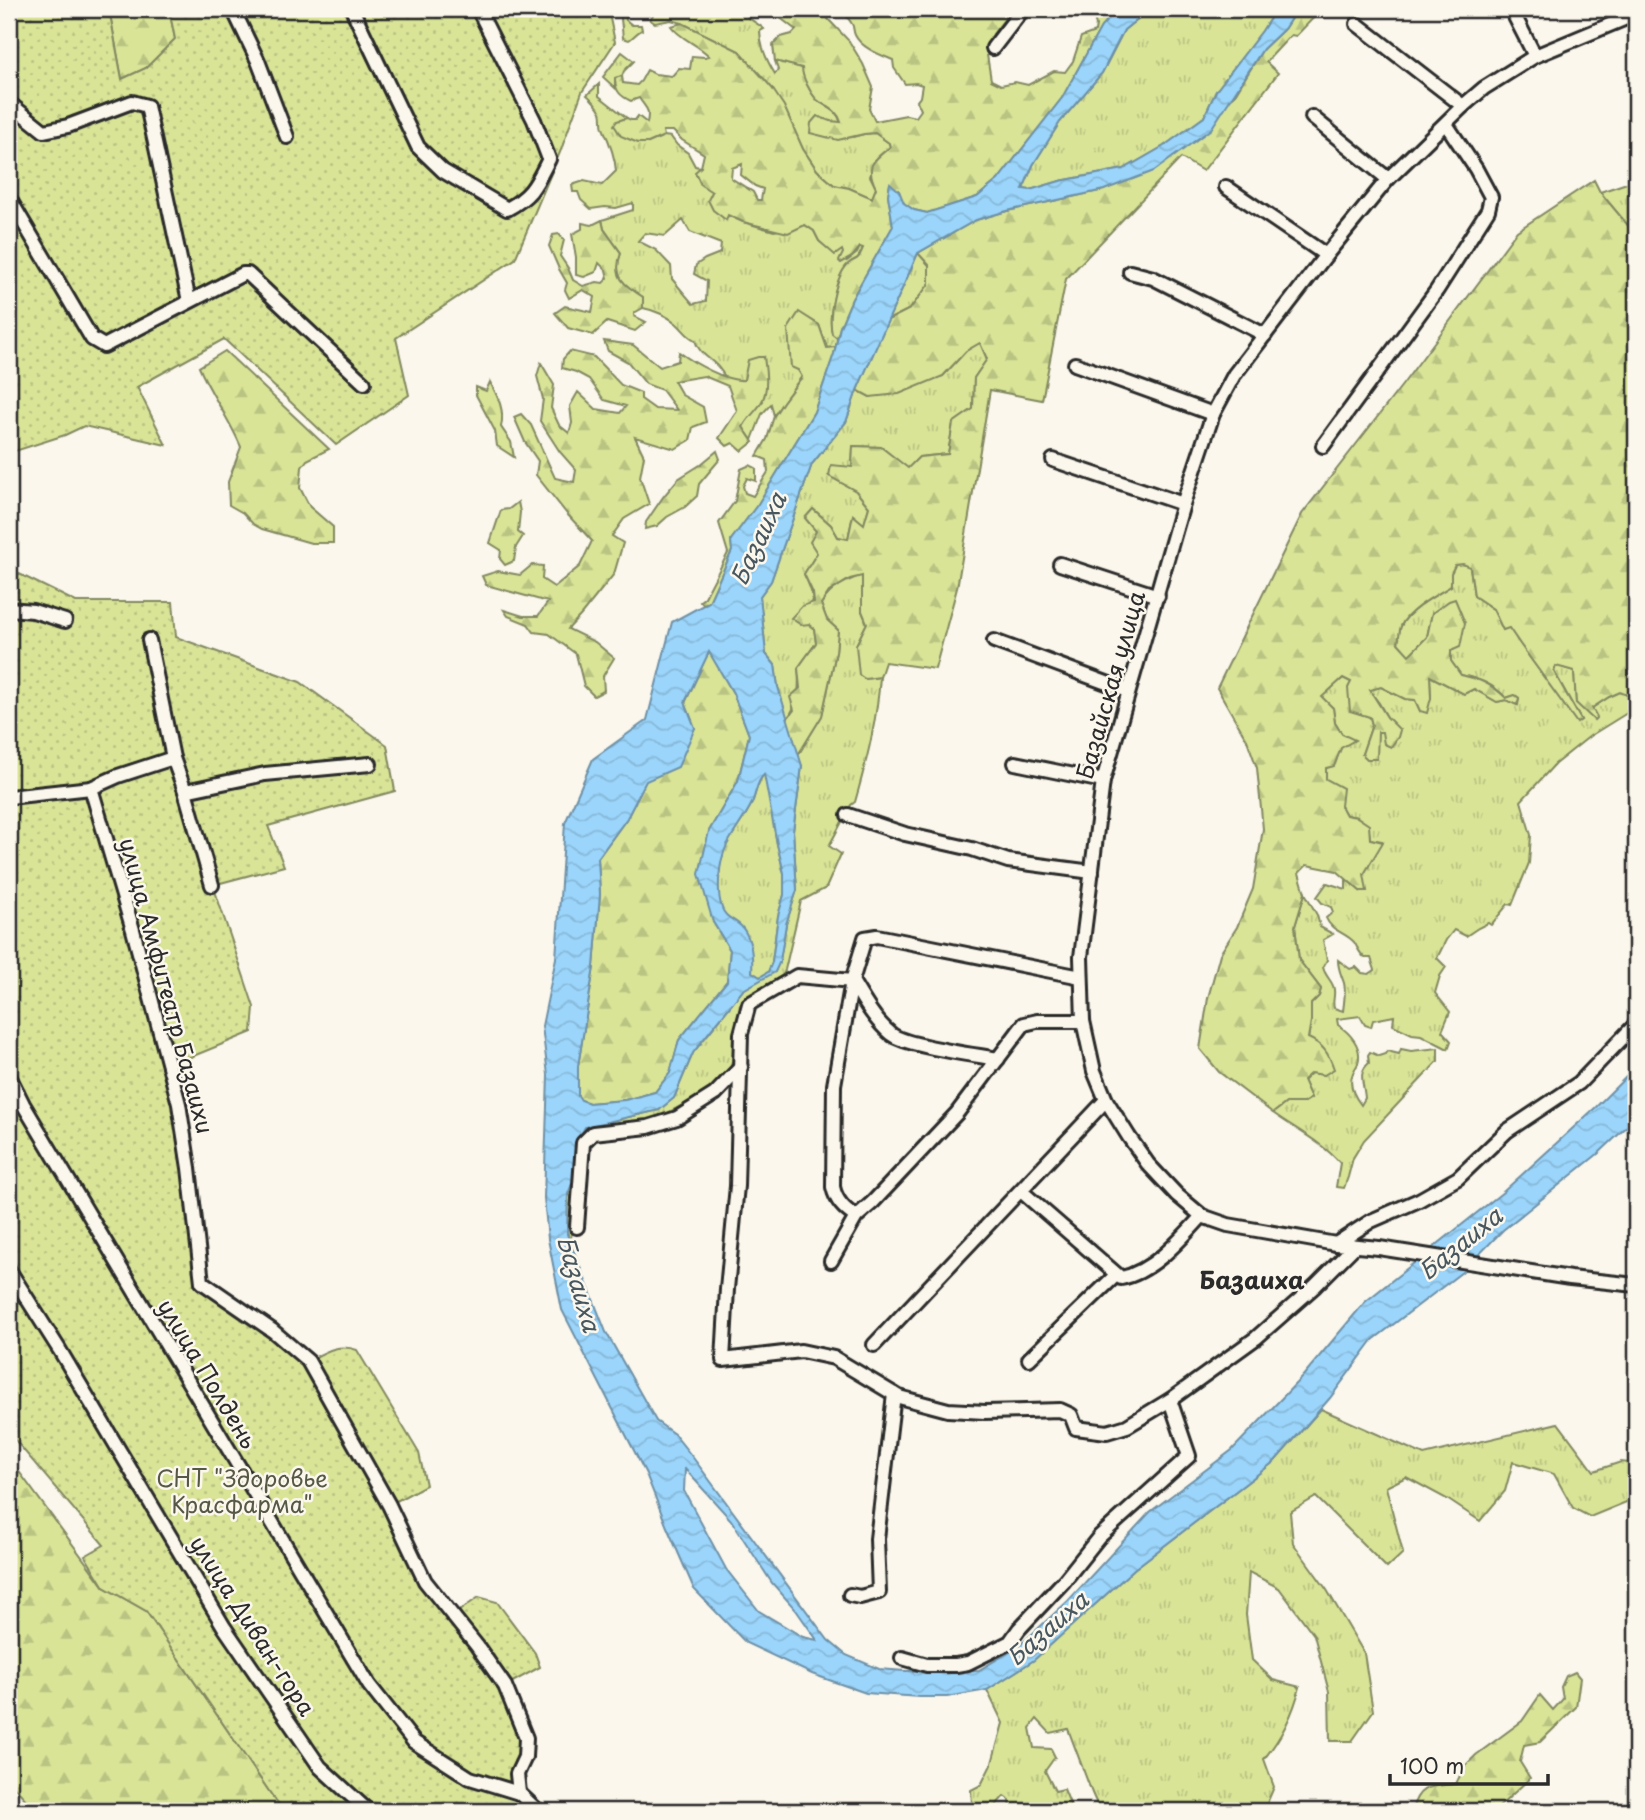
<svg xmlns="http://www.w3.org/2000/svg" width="1645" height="1820" font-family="'Playpen Sans',sans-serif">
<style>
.grass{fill:url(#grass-tufts);stroke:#828861;stroke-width:2;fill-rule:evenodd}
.forest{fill:url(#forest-firs);stroke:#828861;stroke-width:2;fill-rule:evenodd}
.garden{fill:url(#garden-dots);stroke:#828861;stroke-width:2}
.water{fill:url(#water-waves);stroke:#6e91a8;stroke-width:2;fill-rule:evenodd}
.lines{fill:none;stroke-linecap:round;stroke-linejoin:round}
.minor-casing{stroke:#2b2b2b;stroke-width:18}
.minor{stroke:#fbf7ec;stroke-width:12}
.labels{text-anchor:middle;stroke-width:5;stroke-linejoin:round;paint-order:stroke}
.street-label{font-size:23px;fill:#2b2b2b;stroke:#fbf7ec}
.park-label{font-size:23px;fill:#565946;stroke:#fbf7ec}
.water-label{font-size:24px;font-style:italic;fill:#47565f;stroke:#fbf7ec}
.neighbourhood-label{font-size:24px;font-weight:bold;fill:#2b2b2b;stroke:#fbf7ec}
</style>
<defs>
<pattern id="grass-tufts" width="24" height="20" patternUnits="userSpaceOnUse" patternTransform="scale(1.75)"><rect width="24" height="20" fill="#d9e497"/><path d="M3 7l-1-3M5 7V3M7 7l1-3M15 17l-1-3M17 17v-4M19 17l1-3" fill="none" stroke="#bac482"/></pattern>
<pattern id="forest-firs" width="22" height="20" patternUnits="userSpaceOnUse" patternTransform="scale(1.75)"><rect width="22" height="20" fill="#d9e497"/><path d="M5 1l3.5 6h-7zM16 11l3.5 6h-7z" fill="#bac482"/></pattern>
<pattern id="garden-dots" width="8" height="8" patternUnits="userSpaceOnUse" patternTransform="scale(1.75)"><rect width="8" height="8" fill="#d9e497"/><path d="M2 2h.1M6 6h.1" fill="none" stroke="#bac482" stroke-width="1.8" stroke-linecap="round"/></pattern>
<pattern id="water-waves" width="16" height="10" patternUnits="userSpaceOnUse" patternTransform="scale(1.75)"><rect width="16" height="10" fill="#9bd5fb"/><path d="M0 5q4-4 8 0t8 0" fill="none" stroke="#86b7d7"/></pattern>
</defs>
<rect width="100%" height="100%" fill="#fbf7ec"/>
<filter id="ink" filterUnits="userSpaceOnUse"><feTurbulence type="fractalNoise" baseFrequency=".0143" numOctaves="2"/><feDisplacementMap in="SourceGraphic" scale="14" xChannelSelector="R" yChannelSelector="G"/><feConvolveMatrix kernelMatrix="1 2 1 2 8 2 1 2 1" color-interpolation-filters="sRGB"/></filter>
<g filter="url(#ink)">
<!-- grass -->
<g class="grass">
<path d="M620,9H644L640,13L625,12L626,20L632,25H641L642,30C637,32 634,37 629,40L623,38Z"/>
<path d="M656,9H744C747,21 756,21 764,29L760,31C760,46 767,61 775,74L778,70L775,61L803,68C802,77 810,92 817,99C827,109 836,107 841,123L830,121L853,137L864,134L875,133L889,143L890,147L882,154L870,176L876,188L872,198L849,188L834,185L817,170L803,149L772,88L739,51L682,23L671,20L655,23L650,20Z"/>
<path d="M1150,9H1276L1262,31L1216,91L1204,117L1164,146L1124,169L1060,181L1030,190L1023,189L1033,165L1060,122L1102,73L1124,30Z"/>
<path d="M622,52L634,61L624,71L622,76L615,78V88L603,77Z"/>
<path d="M599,84V96L627,118L617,121L648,143L664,136L671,137L677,145L688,153L695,166L701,167L712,192L727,215L743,222L774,231L805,225L814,231L819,241L835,254L842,249L847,261L857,253L860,247L863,249C856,263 857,256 849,264C835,277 828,316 832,333L837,338L836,347L827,348L819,325L799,313L791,366L798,370L802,376L783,402L774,416L771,404L762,414L752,440L743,427L750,415L763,401L744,380L737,381L725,378C718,360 699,357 695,340C686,336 684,330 677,324C668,316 654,310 643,308V297C624,285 612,277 621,253L604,229L602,220L633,210V203L616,208L605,207L591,209L581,200L578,192H573L572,185L584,181L602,185L616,171C615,156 609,141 603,128C601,123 603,118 601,112C597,105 593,100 587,95ZM683,220L690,232L721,244L720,253L705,259L696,265L694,274L707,281L706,301L693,304L672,279L671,266L656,250L638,241L645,233L665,236Z"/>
<path d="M1636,180V235L1600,192Z"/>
<path d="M918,253L929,265V284L910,309L888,320Z"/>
<path d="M980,342L987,359L974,378L973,409L953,423L948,454L919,457L908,469L881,447L853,446L852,467L829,476L856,491L869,507L864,525L853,515L848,539L838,537L831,525L813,509L805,518L816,531L817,553L804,574C815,597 814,599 809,624L814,628L816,643L798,668C800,687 799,703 787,719L778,687L775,665L766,654L760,596L771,581L812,464L846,422L857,390L870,397L943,376L966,351Z"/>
<path d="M1463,564L1470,567L1474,596L1493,609L1503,630L1509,627L1520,644L1577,722L1581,720L1554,671L1556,665L1574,671L1576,703L1592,708L1609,697L1620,692L1630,696L1627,713L1590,736L1555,764L1521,801L1531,835L1529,863L1512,905L1508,904L1491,925L1488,923L1478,928L1466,936L1454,930L1446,940L1437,958L1446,967L1440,976L1435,993L1450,1012L1442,1031L1451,1041L1448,1049L1421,1035L1412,1034L1393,1025L1394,1016L1373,1020L1371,1027L1365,1025L1360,1016L1337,1019L1338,1025C1350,1033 1363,1047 1358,1063C1357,1067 1354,1069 1353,1073C1348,1084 1354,1096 1361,1105L1365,1098C1364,1084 1357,1073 1369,1063L1368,1055L1370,1052L1379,1056L1385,1054L1387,1051L1399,1054L1401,1049L1411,1051L1438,1048V1061L1364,1140L1353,1158L1348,1177L1344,1188L1336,1187L1340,1163C1322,1142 1295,1129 1273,1113L1286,1103H1303L1311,1098L1303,1081L1311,1073L1324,1075L1308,1039L1311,1021V1004L1319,996L1321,989L1299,960L1295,926L1305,893L1317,915L1320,927L1333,934L1323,940L1327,960L1323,967C1325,977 1334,982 1334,990C1335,997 1332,1001 1334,1008L1343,1011C1344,1004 1346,990 1344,983C1341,974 1338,969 1338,960L1350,969L1356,967L1362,973L1369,974L1375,970L1371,958H1365C1359,953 1358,948 1354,942C1345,932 1331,931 1326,918L1333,912L1331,907L1322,903L1317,897L1327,883L1346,889V879L1360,891L1364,874L1382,841L1370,839L1368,825L1357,817L1346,815L1326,779V768L1334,766L1341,748L1342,734L1335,723L1333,708L1321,697L1343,678L1351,682L1350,710L1370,717L1372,725L1362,754L1368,759H1377V731L1382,732L1387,717L1379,703L1369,690L1381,687L1405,699L1415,700L1420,711L1431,698L1430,676L1464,694L1474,689L1497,702L1506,700L1518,705L1519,698L1515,695L1506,698C1493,684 1479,679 1461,675L1451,661V651L1432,613L1427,637L1409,656L1398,643C1399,638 1399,631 1401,626C1408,610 1436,595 1451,586V573L1455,565Z"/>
<path d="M862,575V611L867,623L856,645L865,679L880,677C877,720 867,760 855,802L851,805L829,846L841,854L826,888L801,901L785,970L781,980L748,999L738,1034L730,1070L711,1090L664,1115L648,1120L588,1131L577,1142L585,1127L659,1110L674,1098L693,1053L743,990L775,971L780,960L786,924L797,890L793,831L802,766L798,755L822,715L836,652L838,630L827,620L821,604C832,587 844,582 862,575Z"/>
<path d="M765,773L777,844L784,873V895L778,916L772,962L768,972L760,977L752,972C753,960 747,935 740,926C736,920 727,919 723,913C714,899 719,858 727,844C735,830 745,817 752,803C756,793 757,781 765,773Z"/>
<path d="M573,1181L571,1244C563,1225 566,1199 573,1181Z"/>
<path d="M1321,1409L1424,1455L1558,1423L1594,1471L1621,1462L1636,1464V1498L1590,1517L1573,1508L1554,1474L1513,1462L1505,1491L1480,1521L1447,1499L1406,1477L1386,1487L1403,1553L1387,1568L1316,1497L1290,1512L1293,1543L1327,1590L1364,1653L1373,1711L1352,1741H1330L1329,1692L1314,1635L1279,1588L1249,1572L1246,1615L1252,1660L1273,1680L1300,1687C1293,1715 1282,1737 1264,1759L1274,1787L1265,1808L1255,1811H1100L1092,1793L1068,1729L1050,1733L1037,1719L1030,1728L1034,1748L1051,1749L1055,1757L1045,1771L1055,1791L1064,1789L1073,1811H1011L1010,1800L1004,1796L991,1811H969L972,1803L971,1790L981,1785L992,1763L1003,1723L987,1690L1034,1660L1134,1569L1275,1461Z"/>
</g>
<!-- forest -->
<g class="forest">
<path d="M109,9H169L175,39L146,68L122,79Z"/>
<path d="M772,9H826L828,19L849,41L863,64L873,87L869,109L875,121L906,115L916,117L921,110L917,101L920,97L922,85L916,83L905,84L894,68L893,60C881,55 861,48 855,35C853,31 854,27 852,24C848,18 845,15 843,9H1012L993,34L987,55L991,80L1001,85L1015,82L1028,85L1054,71L1065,72L1073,61L1081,37L1095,32L1096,25L1094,18L1103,9H1118L1101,27L1062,98L998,180L977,197L927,213L914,210L903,203L899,191L890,184L888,195L893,226L852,299L840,327L837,338L832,334C828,316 835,277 848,264C858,256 856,264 863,248L860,247L852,257L841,263L839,261L843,253L842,250L835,255L819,241L814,231L805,225L788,233L743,222L728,215L726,220L713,210L708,200L712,192L701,185L695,172L701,167L704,154L682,140L673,131H663L664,136L648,143H638L621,136L614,125L617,121L627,118L631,120H635L638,116L647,123C650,108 646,109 639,98L631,101C620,96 615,91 615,78L622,76L623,83L637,85L641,81L647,70L655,74L672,76L679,68L690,69L692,56L705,57L709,56C698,44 680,39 671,26L682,23L739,51L772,88L784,106L803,149L817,170L834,185L849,188L872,198L876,188C865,166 872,161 890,147L889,143L875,133L864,134L838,140L810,133L811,123L817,116L830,121L841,122C836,107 826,108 816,99C810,92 802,77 802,68L775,61L773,45L781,37L792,34L796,30L774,13ZM742,164L741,175L755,186L763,189L761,200H757L753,192L731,178L732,168Z"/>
<path d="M1297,9H1322L1296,36L1291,35L1266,62L1278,73L1203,171L1181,158L1066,279L1042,400L990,390L957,588L935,669L885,662L880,677L865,679L859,675L856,645L867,623L862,611V576L850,579L829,592L821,604L827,620L838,630L836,652L822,716L798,755L787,719L794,710L790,697L800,688L798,668L816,643L814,628L809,624L801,625L791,618L802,606L814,602L813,593L804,574L817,553L810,542L816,531L805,518L813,509L831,525L838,537L848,539L853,515L864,524L869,507L856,491L829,476L831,465L852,467L853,446L881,447L908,468L919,457L948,454L953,423L973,409L974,378L987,359L980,343L966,351L943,376L899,394L870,397L857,390L888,320L910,309L929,284V265L918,253L976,220L1007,211L1104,190L1234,96L1263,49L1284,29Z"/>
<path d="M1594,180L1600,192L1636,235V746L1627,713L1630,696L1620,692L1609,697L1592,708L1597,717L1594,720L1576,703L1574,671L1556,666L1554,672L1581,720L1577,723L1520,644L1509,628L1503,630L1493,609L1474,596L1470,567L1463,564L1455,565L1451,573V586C1436,595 1408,610 1401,626C1399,631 1399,638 1398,643L1409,655L1427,637L1432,613L1449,601L1455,599L1465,623L1460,647L1451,651V661L1461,675C1479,679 1492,684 1506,698L1515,695L1519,698L1517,705L1506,700L1497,702L1474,689L1464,694L1430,676L1431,698L1427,713L1420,711L1415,700L1405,699L1381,687L1370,690L1387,717L1400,730L1398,737L1391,747L1384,744L1382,732H1378L1377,759H1367L1362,754L1372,725L1370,717L1350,711L1348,688L1351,682L1343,678L1322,697L1333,708L1335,723L1342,734L1355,740L1341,748L1334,766L1326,768V779L1343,788L1341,806L1346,815L1357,817L1369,825L1370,839L1383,842L1364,874L1367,891H1360L1337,871L1307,865L1299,873L1305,893L1295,926L1299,960L1321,989L1319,996L1311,1004V1021L1308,1038C1323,1044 1329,1054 1334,1069L1324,1075L1311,1073L1303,1080L1311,1098L1303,1103H1286L1273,1113L1219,1072L1200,1049L1208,998L1220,954L1237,927L1253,889L1263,829L1257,768L1247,740L1217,688L1302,514L1403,384L1517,231Z"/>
<path d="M602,220L604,229L621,253C612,277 624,285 643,297V308L634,313V316L646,322L635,331L607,322L593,335L568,328L555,313L565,306L592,312L595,297L583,290L569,298L565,290L567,283L559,269L549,246L553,235L559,234L564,240L560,256L568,268L573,280L583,286L597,282L603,283L608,278L606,270L599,263L596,272L584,277L576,275V257L572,234L582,229V223L592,225Z"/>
<path d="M799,312L819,325L827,348L836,347L834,354L814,412L758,504L731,540L732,551L709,602L703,604L700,601L705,597L728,553L719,523L735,501L741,469L750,465L756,468V481L747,478L743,486L745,493L753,496L768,472L767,460L757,456L767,439L774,416L783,402L802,377L798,370L791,367L788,329Z"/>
<path d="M604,341L633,345L660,367L678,361L679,352C694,363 727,382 744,380L748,360L758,357H764C766,371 769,391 761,403C756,412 748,417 743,427L753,442L742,451L733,443L727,446L719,438L737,411L728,386L704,376L674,381L682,395L703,407L706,422L693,427L690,440L675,449L635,437L644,456L640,477L649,504L624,519L612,536L623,543L614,574L581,615L568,629L595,642L614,658L603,676L604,691L594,696L584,686L576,654L549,634L534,632L528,624L508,616L504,610L523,616H538L548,602L486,585L482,576L498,571L520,575L532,565L543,566L542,579L554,587L580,566L592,541L567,514L536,475L538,461L525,442L514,417L521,414L531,425L555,478L574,482L576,470L560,452L540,421L543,399L537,376L541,363L554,385L551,408L559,425L569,433L572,423L570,406L578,392L596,409L620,413L626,406L604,400L589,379L576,372L562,368L563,359L570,351L594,357L621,385L641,393V399L655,409L677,410L662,390L646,384L628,362L608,351Z"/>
<path d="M225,351L329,449L307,460L302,467L300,488L310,507L333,527V543H311L262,529L253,524L243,513L229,505L228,482L241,447C229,418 211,395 199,367Z"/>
<path d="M490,382C498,397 505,410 501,427L511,442L514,457L497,446L495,431L476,395V387L486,391Z"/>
<path d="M717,451L720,459L699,484L697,496L685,507L667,517L657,526L645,529L646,522L663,497L678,479L700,465Z"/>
<path d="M518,502L520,512L518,532L523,536L516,547L514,561L505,565L500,559L501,550L490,543L501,510L509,509Z"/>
<path d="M709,651L733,693L749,735L738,781L709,831L713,922L730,950L727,981L679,1040L670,1073L655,1092L625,1100L589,1103L581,1100L578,1096V1066L594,967L600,894L598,858L627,818L646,780L695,728L685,703Z"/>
<path d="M9,1458L104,1587L146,1611L273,1797L285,1811H36L9,1781Z"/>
<path d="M1575,1672L1580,1678L1576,1707L1540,1742L1524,1745L1520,1762L1530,1778L1499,1807L1497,1811L1412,1810C1419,1783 1432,1787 1456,1784L1464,1767L1476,1755L1522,1721L1540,1695L1553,1710L1563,1699L1561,1687L1566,1676Z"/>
</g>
<!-- garden -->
<g class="garden">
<path d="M9,9H109L122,79L146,68L175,39L169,9H608L615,42L582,92L561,150L515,259L396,338L409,395L336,445L224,339L137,387L166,445L84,426L65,435L9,453Z"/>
<path d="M9,569L76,602H173L176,637L300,682L387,745L395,791L268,826L284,866L213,885L254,1007L252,1032L191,1057L168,1056L202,1282L308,1361C325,1352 338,1343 357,1350L419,1453L426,1485L389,1505L425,1581L452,1616L479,1597L497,1602L535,1653L540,1667L505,1686L526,1738L519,1793L538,1811H285L273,1797L146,1611L104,1587L85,1556L104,1545L9,1433Z"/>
</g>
<!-- water -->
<path class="water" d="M1118,9H1150L1124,30L1102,73L1060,122L1033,165L1023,189L1030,190L1060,181L1124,169L1164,146L1204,117L1216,91L1262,31L1276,9H1297L1284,29L1263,49L1211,129L1154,171L1104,190L1007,211L976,220L918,253L857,390L846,422L812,464L771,581L760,596L766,654L775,665L778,687L802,766L793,831L797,890L786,924L780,961L775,972L743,990L710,1031L693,1053L674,1098L659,1110L585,1127L577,1142L573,1181L568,1194L567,1234L606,1332L656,1421L674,1434L694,1459L828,1640L846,1655L879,1669L905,1671L979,1670L1018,1647L1068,1601L1150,1512L1232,1450L1302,1377L1365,1302L1503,1192L1596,1107L1636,1067V1118L1599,1153L1503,1230L1462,1272L1373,1340L1330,1398L1275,1461L1134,1569L1034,1660L987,1690L947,1697H919L866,1693L812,1674L746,1643L694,1589L667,1527L646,1474L562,1310L548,1239L544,1198L548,1075L542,1026L556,958L565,823L593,759L647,720L672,622L709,602L732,551L731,540L758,504L814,412L834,354L840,327L852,299L893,226L888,195L890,183L899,191L904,203L914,210L927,213L977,197L998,180L1062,98L1101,27ZM709,652L733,693L749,735L738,781L709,831L699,874L713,922L730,950L727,981L679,1040L670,1073L655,1092L625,1100L589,1103L581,1100L578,1096V1066L594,967L600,894L598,858L627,818L646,781L678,767L695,728L685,702ZM764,774L777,844L784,873V895L778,916L772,962L768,972L760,977L752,972C753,956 752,938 741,926C734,919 725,918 722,908C716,891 719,861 727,845C734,831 745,818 752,803C756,793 757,781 764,774ZM685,1469L731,1520L772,1583L796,1610L817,1640L803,1637L759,1611L726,1569L684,1491Z"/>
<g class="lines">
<defs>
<g id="minor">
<path d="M233,9L258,61L287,137"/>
<path d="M352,9L418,147L443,171L507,209C533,195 536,184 549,159L534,120L478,9"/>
<path d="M1511,9L1535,56"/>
<path d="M1636,14L1535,56L1484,88L1463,106L1388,179L1326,255L1234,375L1213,414L1183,504L1103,781L1081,957L1083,1021L1094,1071L1106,1100L1129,1137L1148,1164L1177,1195L1202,1216L1228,1225L1336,1244L1379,1248L1570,1278L1636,1285"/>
<path d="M1357,24L1463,106"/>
<path d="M993,48L1023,9"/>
<path d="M9,103L44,131L68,126L132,102L147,106L189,301"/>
<path d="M1312,117L1388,179"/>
<path d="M1226,187L1326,255"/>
<path d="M9,198L92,339L104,346L243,274H248L364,383"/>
<path d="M1130,272L1153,278L1265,335"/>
<path d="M1075,364L1213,414"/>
<path d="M1323,446L1437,290L1488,210L1491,197L1476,169L1446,124"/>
<path d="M1053,460L1183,504"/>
<path d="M1060,564L1158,596"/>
<path d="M9,609L33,611L65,621"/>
<path d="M149,640L173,758L185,791L212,885"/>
<path d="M994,641L1128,691"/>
<path d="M1015,763L1103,781"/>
<path d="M91,788L133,930L179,1104L189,1168L202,1282L273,1331L308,1361L389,1505L425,1581L477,1646L505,1686L526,1738L525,1757L517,1774L519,1793"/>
<path d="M185,791L265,774L370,764"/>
<path d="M9,797L91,788L118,776L173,758"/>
<path d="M848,815L905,834L972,849L1008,861L1092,872"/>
<path d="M998,1059C976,1055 905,1046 891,1034C875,1021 862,998 852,981L797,976L749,1004L741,1034L737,1186L727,1289L723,1360L801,1351L834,1358L899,1397L948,1410L985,1412L1060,1410L1071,1415L1076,1428L1107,1432L1127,1426L1170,1400L1256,1338L1315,1286L1355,1246"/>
<path d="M9,1076L23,1104L369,1685L414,1742L470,1778L519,1793L538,1811"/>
<path d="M1021,1191L1121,1278C1153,1272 1181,1239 1202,1216"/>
<path d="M856,1217C844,1209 836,1201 833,1187L834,1085L852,981L865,938L877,936L1081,977"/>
<path d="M577,1227L583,1143L593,1133L648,1127L677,1118L715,1094L741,1067"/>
<path d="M1336,1244L1371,1221L1419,1200L1458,1178L1507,1131L1579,1083L1636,1024"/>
<path d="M831,1261L856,1217L873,1202L957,1113L1024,1024L1037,1021H1083"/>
<path d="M9,1270L59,1349L224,1627L320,1767L368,1811"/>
<path d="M874,1345L1106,1100"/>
<path d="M1029,1359L1116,1275"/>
<path d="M850,1595L860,1597L879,1592L877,1539L894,1394"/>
<path d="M902,1658L927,1665H956L968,1663L1010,1642L1019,1629L1064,1581L1099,1537L1189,1456L1170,1400"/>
</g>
</defs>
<!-- minor casing -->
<use href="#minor" class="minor-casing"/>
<!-- minor -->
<use href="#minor" class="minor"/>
</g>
</g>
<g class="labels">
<!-- street labels -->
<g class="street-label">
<text transform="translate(1111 685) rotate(-74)" y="8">Базайская улица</text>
<text transform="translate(166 986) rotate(75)" y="8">улица Амфитеатр Базаихи</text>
<text transform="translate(207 1374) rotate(59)" y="8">улица Полдень</text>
<text transform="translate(252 1626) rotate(57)" y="8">улица Диван-гора</text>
</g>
<!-- park labels -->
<g class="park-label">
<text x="242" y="1487">СНТ "Здоровье<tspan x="242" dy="26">Красфарма"</tspan></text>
</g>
<!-- water labels -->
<g class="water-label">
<text transform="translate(759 539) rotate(-65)" y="8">Базаиха</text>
<text transform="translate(1461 1244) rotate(-39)" y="8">Базаиха</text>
<text transform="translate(578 1284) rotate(74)" y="8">Базаиха</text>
<text transform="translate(1048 1629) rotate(-41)" y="8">Базаиха</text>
</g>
<!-- neighbourhood labels -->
<g class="neighbourhood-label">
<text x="1252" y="1289">Базаиха</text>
</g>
</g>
<!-- margin -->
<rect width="1645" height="1820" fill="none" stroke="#fbf7ec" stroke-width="35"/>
<rect x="18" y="18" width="1610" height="1785" fill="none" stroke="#2b2b2b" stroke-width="2.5" filter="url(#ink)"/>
<!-- scale -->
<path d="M1390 1774v10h158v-10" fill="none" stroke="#2b2b2b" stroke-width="3.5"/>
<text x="1400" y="1774" font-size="21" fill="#2b2b2b" stroke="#fbf7ec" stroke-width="5" paint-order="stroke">100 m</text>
</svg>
